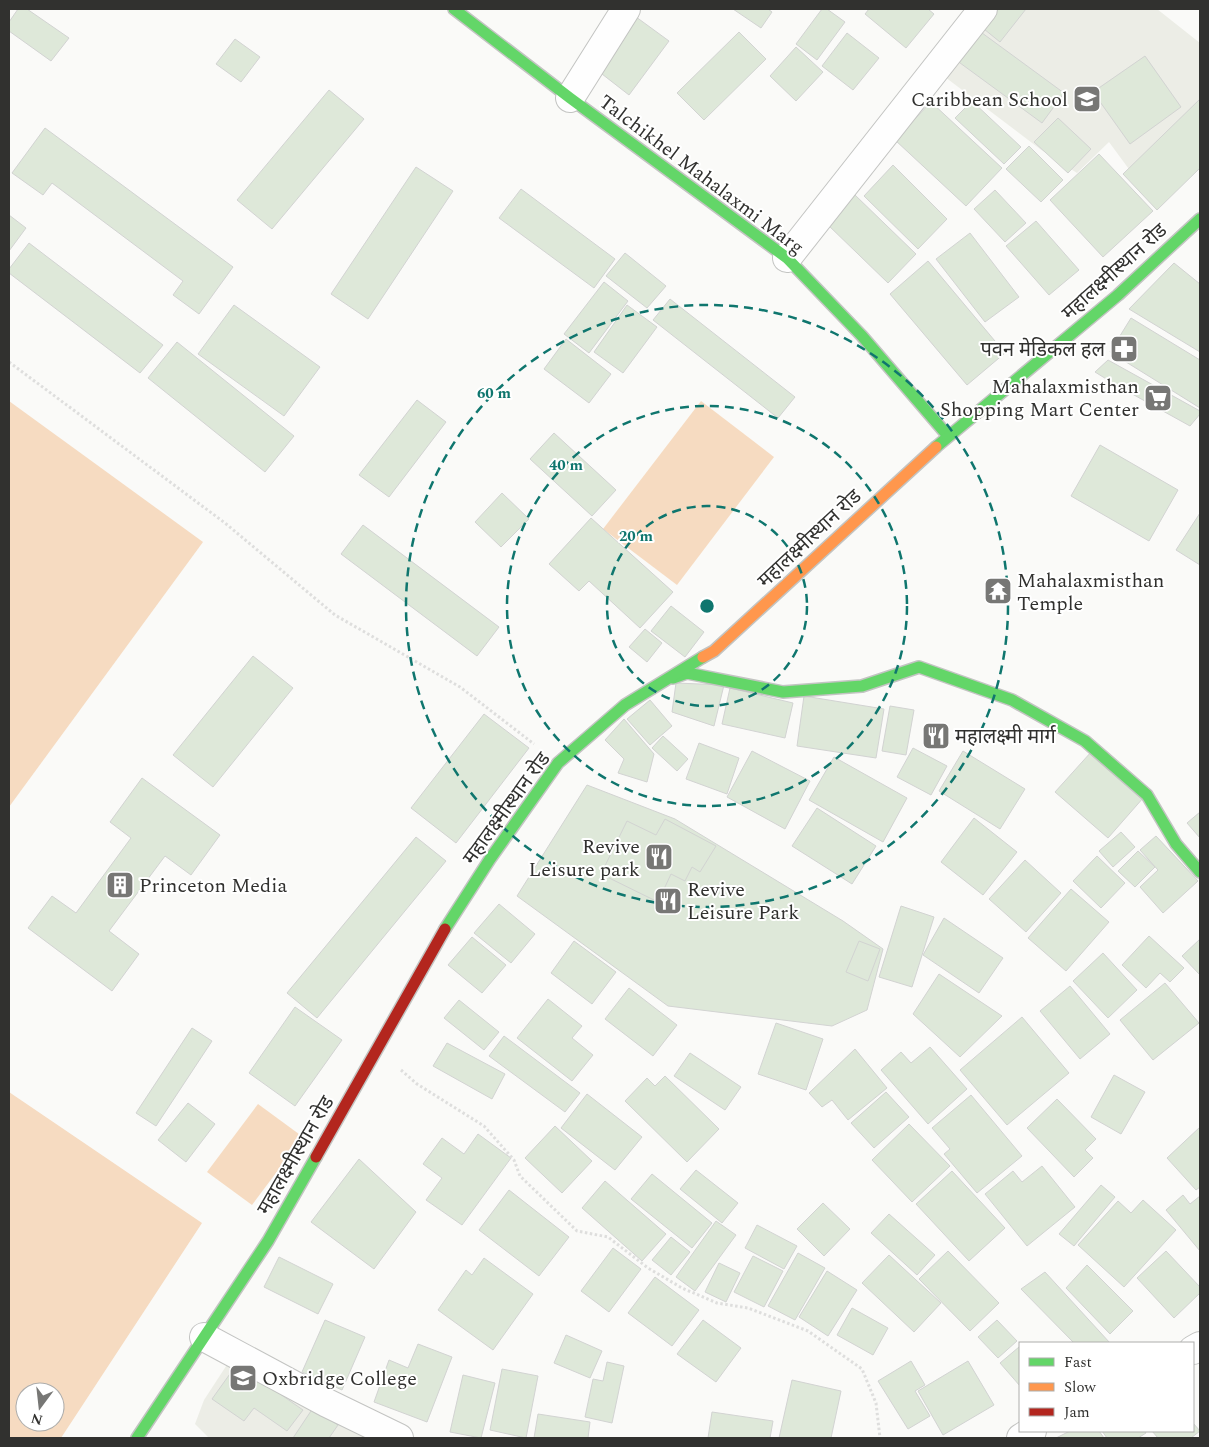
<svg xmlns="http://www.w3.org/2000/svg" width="1209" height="1447" font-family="Spectral,'Noto Sans Devanagari',serif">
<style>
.built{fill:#ecede6}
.green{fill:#f6dbc1;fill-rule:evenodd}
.building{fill:#dee8d9;stroke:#d2d3d2}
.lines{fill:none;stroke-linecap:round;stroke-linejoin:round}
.street-casing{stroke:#c3c4c2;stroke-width:30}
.fast-casing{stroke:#c3c4c2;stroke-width:14}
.slow-casing{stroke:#c3c4c2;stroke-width:14}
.jam-casing{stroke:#c3c4c2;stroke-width:14}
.path{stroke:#dededd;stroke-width:3;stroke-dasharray:2.5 2.5;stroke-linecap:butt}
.street{stroke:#fefefe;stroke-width:28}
.fast{stroke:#63d668;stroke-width:11}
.slow{stroke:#ff974d;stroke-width:11}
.jam{stroke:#b3261e;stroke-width:11}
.ring{fill:none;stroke:#0f766e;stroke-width:2.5;stroke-dasharray:9 6}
.labels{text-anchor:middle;stroke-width:4;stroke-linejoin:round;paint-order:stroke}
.poi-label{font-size:20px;fill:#31312f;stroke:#fff;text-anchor:start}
.street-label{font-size:20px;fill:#31312f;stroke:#fff}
.centre{fill:#0f766e;stroke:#fff;stroke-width:2.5}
.ring-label{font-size:15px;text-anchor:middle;font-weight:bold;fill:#0f766e;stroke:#fff;stroke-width:4;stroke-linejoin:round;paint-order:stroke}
</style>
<rect width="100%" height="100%" fill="#fafaf8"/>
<!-- built -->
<g class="built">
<path d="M995,9H1157L1200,43V122L1134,176L1109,142L1077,173L1040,149L945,77Z"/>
<path d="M232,1357L376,1438H209L195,1424L204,1400Z"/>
</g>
<!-- green -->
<g class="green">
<path d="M9,401L203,542L9,807Z"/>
<path d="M701,401L774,457L677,585L603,529Z"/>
<path d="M9,1092L202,1223L61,1438H9ZM25,1392H55V1422H25Z"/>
<path d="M258,1104L303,1137L252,1205L207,1172Z"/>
</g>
<!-- building -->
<g class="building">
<path d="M18,9H27L69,38L51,61L9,31V22Z"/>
<path d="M733,9H768L772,12L761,28Z"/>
<path d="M822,9H827L845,22L817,60L796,44Z"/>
<path d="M869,9H928L934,14L906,48L865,14Z"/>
<path d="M992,9H1026L1000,42L979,25Z"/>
<path d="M632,14L669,41L629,95L593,67Z"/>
<path d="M978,30L1064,93L1042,123L956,60Z"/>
<path d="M739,32L766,59L704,120L677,93Z"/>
<path d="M847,33L879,58L853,90L822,66Z"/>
<path d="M235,39L260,57L241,82L216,64Z"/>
<path d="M796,47L823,72L796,101L770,76Z"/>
<path d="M1145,56L1181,107L1130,144L1093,92Z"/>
<path d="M329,90L364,119L272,229L237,200Z"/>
<path d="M1200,99V168L1157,210L1123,174Z"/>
<path d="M972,101L1021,147L1004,164L955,118Z"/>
<path d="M931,102L1002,168L966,206L895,140Z"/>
<path d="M1058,118L1091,149L1068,173L1034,142Z"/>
<path d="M45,128L233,267L199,314L173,295L183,281L52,183L43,195L12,173Z"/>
<path d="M1029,146L1063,180L1041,202L1006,169Z"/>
<path d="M1099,154L1153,211L1103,257L1050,200Z"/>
<path d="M893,165L947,219L918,249L864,196Z"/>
<path d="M416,167L453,191L368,319L331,294Z"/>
<path d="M521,189L615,259L594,288L499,218Z"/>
<path d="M995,190L1026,223L1005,242L974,209Z"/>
<path d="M855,195L916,254L888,283L827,224Z"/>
<path d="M9,215L26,228L9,251Z"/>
<path d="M1036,221L1079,270L1049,295L1006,246Z"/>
<path d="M970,233L1019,297L985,322L936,259Z"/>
<path d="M29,243L163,345L140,373L9,273V269Z"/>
<path d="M625,253L666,286L647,308L606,276Z"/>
<path d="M928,261L1005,353L967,385L890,294Z"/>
<path d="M1174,263L1200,284V352L1129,309Z"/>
<path d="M604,282L628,301L589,353L564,334Z"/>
<path d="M670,299L795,397L778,418L653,320Z"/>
<path d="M234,305L320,367L284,416L198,354Z"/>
<path d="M627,305L657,327L623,373L594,352Z"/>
<path d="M1131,318L1200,360V408L1110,352Z"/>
<path d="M566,339L611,374L589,403L544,369Z"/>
<path d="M177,342L294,436L265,472L148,378Z"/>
<path d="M1108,360L1200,411V414L1190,426L1116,385L1095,372Z"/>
<path d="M417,400L446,422L389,497L359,475Z"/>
<path d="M554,433L616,490L592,516L530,459Z"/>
<path d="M1100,445L1178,490L1149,541L1071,496Z"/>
<path d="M502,493L529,519L501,547L475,522Z"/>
<path d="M1200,513V565L1176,550Z"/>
<path d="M591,518L673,592L640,628L589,581L579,591L549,564Z"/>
<path d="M363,525L499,627L477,656L341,554Z"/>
<path d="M671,606L704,632L685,657L651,631Z"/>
<path d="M645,629L662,643L647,662L629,647Z"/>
<path d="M253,656L293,688L213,787L173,755Z"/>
<path d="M676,683L724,685L714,726L672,712Z"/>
<path d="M730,688L793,703L785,738L722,724Z"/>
<path d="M804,696L884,709L876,758L797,746Z"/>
<path d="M650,700L672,726L650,745L627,719Z"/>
<path d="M890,706L914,710L906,755L882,751Z"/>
<path d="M484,714L529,748L456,843L411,808Z"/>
<path d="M624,719L654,754L647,782L618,773L624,759L605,740Z"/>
<path d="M663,736L688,759L677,771L652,748Z"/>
<path d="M699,743L739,758L727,794L686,779Z"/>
<path d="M913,748L947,766L931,795L897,777Z"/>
<path d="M752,751L810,781L785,829L727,797Z"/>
<path d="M963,751L1025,789L1000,829L939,791Z"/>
<path d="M1092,751L1144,797L1108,838L1055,792Z"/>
<path d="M834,757L907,798L883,842L809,800Z"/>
<path d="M142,778L220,835L191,875L165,856L109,931L139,954L112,991L28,928L52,896L76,913L131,838L110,822Z"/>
<path d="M587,785L675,819L843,921L883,949L867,1010L832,1026L668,1006L517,896Z"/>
<path d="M817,808L876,846L852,884L792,846Z"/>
<path d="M1200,812V838L1187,823Z"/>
<path d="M974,818L1017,852L983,895L941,862Z"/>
<path d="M665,819L716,846L700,872L692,867L685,881L671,874L658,902L601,874L627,821L656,835Z"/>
<path d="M1121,832L1135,847L1113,867L1099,851Z"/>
<path d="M1156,836L1198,881L1163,913L1140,887L1158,870L1140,850Z"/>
<path d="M416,837L446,861L317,1018L287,993Z"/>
<path d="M1138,851L1155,867L1135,887L1118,871Z"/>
<path d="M1097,856L1125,883L1101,908L1073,881Z"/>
<path d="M1025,860L1061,893L1026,932L989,899Z"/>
<path d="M1071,889L1109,922L1066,971L1028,938Z"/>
<path d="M499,904L535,934L511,963L474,933Z"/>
<path d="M901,906L934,917L912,987L879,977Z"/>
<path d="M944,918L1003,958L979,993L923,955Z"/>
<path d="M1149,936L1184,968L1170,982L1160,973L1146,988L1122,965Z"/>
<path d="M472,937L506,965L482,993L448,965Z"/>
<path d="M1200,939V975L1182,956Z"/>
<path d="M574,941L616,972L592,1004L551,973Z"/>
<path d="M859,941L880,949L868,981L846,972Z"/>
<path d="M1103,953L1137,990L1108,1018L1073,981Z"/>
<path d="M939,974L1002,1016L960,1057L913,1014Z"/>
<path d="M1165,983L1199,1023L1153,1060L1120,1020Z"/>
<path d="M1070,986L1110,1034L1080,1059L1040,1011Z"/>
<path d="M629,988L677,1025L653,1056L605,1019Z"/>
<path d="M548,999L582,1026L572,1038L593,1055L572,1081L517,1038Z"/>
<path d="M459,1000L499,1032L484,1050L444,1018Z"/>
<path d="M295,1007L342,1040L295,1106L249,1073Z"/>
<path d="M1022,1017L1069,1073L1007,1125L960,1070Z"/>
<path d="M776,1023L823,1039L806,1090L758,1074Z"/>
<path d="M192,1028L212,1041L156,1126L136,1113Z"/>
<path d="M504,1036L580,1093L565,1112L489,1056Z"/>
<path d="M447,1043L505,1074L492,1099L433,1066Z"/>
<path d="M930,1047L967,1089L928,1124L881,1070L901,1052L911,1063Z"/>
<path d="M855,1049L887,1088L848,1120L832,1100L822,1107L809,1093Z"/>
<path d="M690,1053L741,1087L725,1110L674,1076Z"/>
<path d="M1114,1075L1145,1092L1121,1134L1091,1117Z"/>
<path d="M665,1076L719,1129L687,1162L625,1101L647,1078L655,1086Z"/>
<path d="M886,1092L909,1117L874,1148L851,1123Z"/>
<path d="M587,1094L642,1137L615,1170L561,1128Z"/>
<path d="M971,1095L1022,1156L977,1193L944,1154L950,1149L932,1128Z"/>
<path d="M1057,1099L1096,1139L1085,1150L1093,1158L1074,1177L1027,1128Z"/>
<path d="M188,1103L215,1124L186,1162L158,1140Z"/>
<path d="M909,1124L950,1166L912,1202L872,1160Z"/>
<path d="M555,1126L592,1161L562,1193L525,1158Z"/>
<path d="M1200,1127V1187L1196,1190L1167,1158Z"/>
<path d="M478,1134L511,1158L462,1225L426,1200L442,1178L423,1164L442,1138L464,1154Z"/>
<path d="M359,1159L416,1212L374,1269L311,1222Z"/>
<path d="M1042,1166L1075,1207L1027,1246L985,1194L1013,1171L1022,1182Z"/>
<path d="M696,1170L738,1203L722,1223L680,1189Z"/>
<path d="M952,1171L1005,1228L969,1261L916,1204Z"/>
<path d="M652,1174L712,1223L692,1248L631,1199Z"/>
<path d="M605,1181L666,1234L642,1261L582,1208Z"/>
<path d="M1101,1185L1115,1197L1074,1246L1059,1234Z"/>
<path d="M509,1190L569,1237L539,1276L479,1230Z"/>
<path d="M1183,1195L1190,1204L1200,1196V1251L1166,1210Z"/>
<path d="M1143,1200L1176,1230L1124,1287L1078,1245L1118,1201L1131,1213Z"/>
<path d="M823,1203L850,1229L824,1256L797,1229Z"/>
<path d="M889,1214L935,1255L917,1275L871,1233Z"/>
<path d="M716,1221L736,1235L695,1291L676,1277Z"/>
<path d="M757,1225L797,1246L784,1269L745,1248Z"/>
<path d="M671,1237L690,1252L671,1275L652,1260Z"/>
<path d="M613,1248L641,1269L609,1312L581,1291Z"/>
<path d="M948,1251L999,1303L970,1331L919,1279Z"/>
<path d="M1166,1251L1200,1287V1293L1174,1318L1137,1278Z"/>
<path d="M798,1253L825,1268L795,1320L768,1306Z"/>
<path d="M889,1255L941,1303L914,1332L862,1283Z"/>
<path d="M753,1256L783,1271L764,1307L734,1292Z"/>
<path d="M279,1257L333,1284L318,1314L264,1287Z"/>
<path d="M484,1258L533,1294L493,1350L438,1310L466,1270L472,1275Z"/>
<path d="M719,1263L740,1273L726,1302L705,1292Z"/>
<path d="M1087,1265L1133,1311L1110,1334L1066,1288Z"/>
<path d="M827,1271L857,1290L828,1336L799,1317Z"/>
<path d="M1045,1272L1110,1343H1074L1021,1289Z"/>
<path d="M655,1277L699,1310L672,1346L628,1313Z"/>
<path d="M852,1308L888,1328L873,1355L837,1335Z"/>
<path d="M325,1320L365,1337L342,1390L302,1372Z"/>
<path d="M703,1320L741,1348L716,1382L677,1354Z"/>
<path d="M997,1320L1017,1341L998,1358L978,1337Z"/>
<path d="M566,1335L602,1351L590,1378L554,1363Z"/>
<path d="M418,1344L452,1357L427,1422L374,1402L389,1360L408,1368Z"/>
<path d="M1019,1347L1020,1349V1386L1000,1363Z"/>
<path d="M911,1361L925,1385L915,1391L930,1416L908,1429L878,1381Z"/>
<path d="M968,1361L994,1405L943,1435L918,1391Z"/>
<path d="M607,1362L624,1366L612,1423L585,1417L593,1379L603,1381Z"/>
<path d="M237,1364L303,1410L287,1431L254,1408L244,1421L212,1399Z"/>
<path d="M502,1369L538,1376L526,1438L490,1430Z"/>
<path d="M463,1375L495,1383L481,1438L450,1432Z"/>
<path d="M792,1380L841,1391L831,1438H779Z"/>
<path d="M313,1408L338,1425L329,1438H293Z"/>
<path d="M712,1412L773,1421L770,1438H708Z"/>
<path d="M538,1414L590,1422L588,1438H534Z"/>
<path d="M1193,1423L1200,1431L1191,1438H1158L1152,1431H1193Z"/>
<path d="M1070,1431H1099L1104,1438H1056Z"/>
<path d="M1102,1431H1145L1146,1433L1138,1438H1107Z"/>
</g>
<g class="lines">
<defs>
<g id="street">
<path d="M570,98L626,9"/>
<path d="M787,258L983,9"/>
<path d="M204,1337L327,1403L399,1438"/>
<path d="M1193,1350L1200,1346"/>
<path d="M1021,1438L1032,1431"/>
</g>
<g id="fast">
<path d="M454,9L570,98L787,258L862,336L948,436"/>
<path d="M936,447L1118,295L1200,219"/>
<path d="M673,678L687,673L783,692L862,686L919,667L1012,700L1085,741L1147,795L1176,844L1200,872"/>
<path d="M445,929L490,859L558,763L625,705L703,657"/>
<path d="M137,1438L268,1241L316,1157"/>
</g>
<path id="slow" d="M703,657L714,651L936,447"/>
<path id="jam" d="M316,1157L445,929"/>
</defs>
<!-- street casing -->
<use href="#street" class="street-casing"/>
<!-- fast casing -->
<use href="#fast" class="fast-casing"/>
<!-- slow casing -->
<use href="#slow" class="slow-casing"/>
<!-- jam casing -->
<use href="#jam" class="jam-casing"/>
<!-- path -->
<g class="path">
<path d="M9,362L225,523L335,615L460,687L534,744"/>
<path d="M401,1070L417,1084L484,1126L514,1160L520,1176L577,1231L608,1237L648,1268L682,1288L717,1303L748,1308L808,1331L862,1369L876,1403L880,1438"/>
</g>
<!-- street -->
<use href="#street" class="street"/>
<!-- fast -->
<use href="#fast" class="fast"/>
<!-- slow -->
<use href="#slow" class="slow"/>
<!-- jam -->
<use href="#jam" class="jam"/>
</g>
<!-- distance rings -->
<g class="ring">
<circle cx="707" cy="606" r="100"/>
<circle cx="707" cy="606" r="200"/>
<circle cx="707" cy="606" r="301"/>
</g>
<!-- icons -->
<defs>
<symbol id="school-square" viewBox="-11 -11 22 22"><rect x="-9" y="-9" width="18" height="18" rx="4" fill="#777775" stroke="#fff"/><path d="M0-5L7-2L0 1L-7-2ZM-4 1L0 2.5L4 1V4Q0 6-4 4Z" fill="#fff"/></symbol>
<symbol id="pharmacy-square" viewBox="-11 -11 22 22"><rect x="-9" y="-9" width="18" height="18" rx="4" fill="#777775" stroke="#fff"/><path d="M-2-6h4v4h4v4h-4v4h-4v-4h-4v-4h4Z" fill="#fff"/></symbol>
<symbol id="supermarket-square" viewBox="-11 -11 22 22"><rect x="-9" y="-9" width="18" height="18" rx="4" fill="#777775" stroke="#fff"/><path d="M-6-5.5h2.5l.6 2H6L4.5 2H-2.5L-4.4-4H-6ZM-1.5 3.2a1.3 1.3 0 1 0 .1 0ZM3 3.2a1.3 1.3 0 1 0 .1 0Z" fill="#fff"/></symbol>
<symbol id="temple-square" viewBox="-11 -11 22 22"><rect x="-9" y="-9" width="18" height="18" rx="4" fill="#777775" stroke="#fff"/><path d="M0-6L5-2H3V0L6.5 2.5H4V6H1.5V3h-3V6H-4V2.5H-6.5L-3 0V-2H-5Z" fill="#fff"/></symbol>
<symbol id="restaurant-square" viewBox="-11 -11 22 22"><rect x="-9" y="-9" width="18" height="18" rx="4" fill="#777775" stroke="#fff"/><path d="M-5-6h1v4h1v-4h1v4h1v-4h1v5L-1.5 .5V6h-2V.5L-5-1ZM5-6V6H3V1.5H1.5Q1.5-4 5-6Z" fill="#fff"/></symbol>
<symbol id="building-square" viewBox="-11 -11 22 22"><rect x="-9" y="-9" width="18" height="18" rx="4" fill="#777775" stroke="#fff"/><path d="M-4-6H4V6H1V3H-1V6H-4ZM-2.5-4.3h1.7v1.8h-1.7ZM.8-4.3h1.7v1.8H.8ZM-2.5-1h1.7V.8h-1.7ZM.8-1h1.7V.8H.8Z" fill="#fff"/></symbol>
<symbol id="university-square" viewBox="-11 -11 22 22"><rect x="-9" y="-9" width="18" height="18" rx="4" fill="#777775" stroke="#fff"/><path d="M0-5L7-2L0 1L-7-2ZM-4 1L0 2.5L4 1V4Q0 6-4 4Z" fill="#fff"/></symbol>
</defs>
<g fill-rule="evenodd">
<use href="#school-square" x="1071" y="83" width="32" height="32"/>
<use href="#pharmacy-square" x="1108" y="333" width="32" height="32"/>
<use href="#supermarket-square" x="1142" y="382" width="32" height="32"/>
<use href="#temple-square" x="982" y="575" width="32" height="32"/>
<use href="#restaurant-square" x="920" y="720" width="32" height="32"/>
<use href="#restaurant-square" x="643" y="841" width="32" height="32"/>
<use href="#building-square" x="104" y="869" width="32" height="32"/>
<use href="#restaurant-square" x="652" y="885" width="32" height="32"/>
<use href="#university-square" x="227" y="1362" width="32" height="32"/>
</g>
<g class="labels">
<!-- poi labels -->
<g class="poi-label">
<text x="1068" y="106" text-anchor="end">Caribbean School</text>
<text x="1105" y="356" text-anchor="end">पवन मेडिकल हल</text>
<text x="1139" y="393" text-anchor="end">Mahalaxmisthan<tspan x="1139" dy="23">Shopping Mart Center</tspan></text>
<text x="1017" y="587">Mahalaxmisthan<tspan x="1017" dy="23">Temple</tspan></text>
<text x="955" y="743">महालक्ष्मी मार्ग</text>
<text x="640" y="853" text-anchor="end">Revive<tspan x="640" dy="23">Leisure park</tspan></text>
<text x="139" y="892">Princeton Media</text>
<text x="687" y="896">Revive<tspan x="687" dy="23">Leisure Park</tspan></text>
<text x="262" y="1385">Oxbridge College</text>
</g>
<!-- street labels -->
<g class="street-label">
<text transform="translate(702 174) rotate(37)" y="7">Talchikhel Mahalaxmi Marg</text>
<text transform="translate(1114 271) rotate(-42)" y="7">महालक्ष्मीस्थान रोड</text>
<text transform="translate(809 538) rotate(-43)" y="7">महालक्ष्मीस्थान रोड</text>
<text transform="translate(506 808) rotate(-54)" y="7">महालक्ष्मीस्थान रोड</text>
<text transform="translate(295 1155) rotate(-60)" y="7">महालक्ष्मीस्थान रोड</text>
</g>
</g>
<circle cx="707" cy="606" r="8" class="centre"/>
<g class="ring-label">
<text x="494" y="398">60 m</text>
<text x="566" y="470">40 m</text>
<text x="636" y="541">20 m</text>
</g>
<!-- border -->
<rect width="1209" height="1447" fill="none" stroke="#31312f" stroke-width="20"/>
<!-- legend -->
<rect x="1019" y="1342" width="175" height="90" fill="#ffffff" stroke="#adadac"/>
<rect x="1029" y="1358" width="25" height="8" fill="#63d668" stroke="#adadac"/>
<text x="1064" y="1367" font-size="15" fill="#31312f">Fast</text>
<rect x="1029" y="1383" width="25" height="8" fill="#ff974d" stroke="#adadac"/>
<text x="1064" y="1392" font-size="15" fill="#31312f">Slow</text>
<rect x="1029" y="1408" width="25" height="8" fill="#b3261e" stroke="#adadac"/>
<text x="1064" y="1417" font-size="15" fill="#31312f">Jam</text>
<!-- north arrow -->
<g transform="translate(40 1407) rotate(195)"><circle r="24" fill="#ffffff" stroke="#adadac"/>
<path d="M0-4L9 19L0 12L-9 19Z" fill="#777775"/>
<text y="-8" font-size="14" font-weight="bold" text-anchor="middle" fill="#31312f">N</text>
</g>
</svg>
